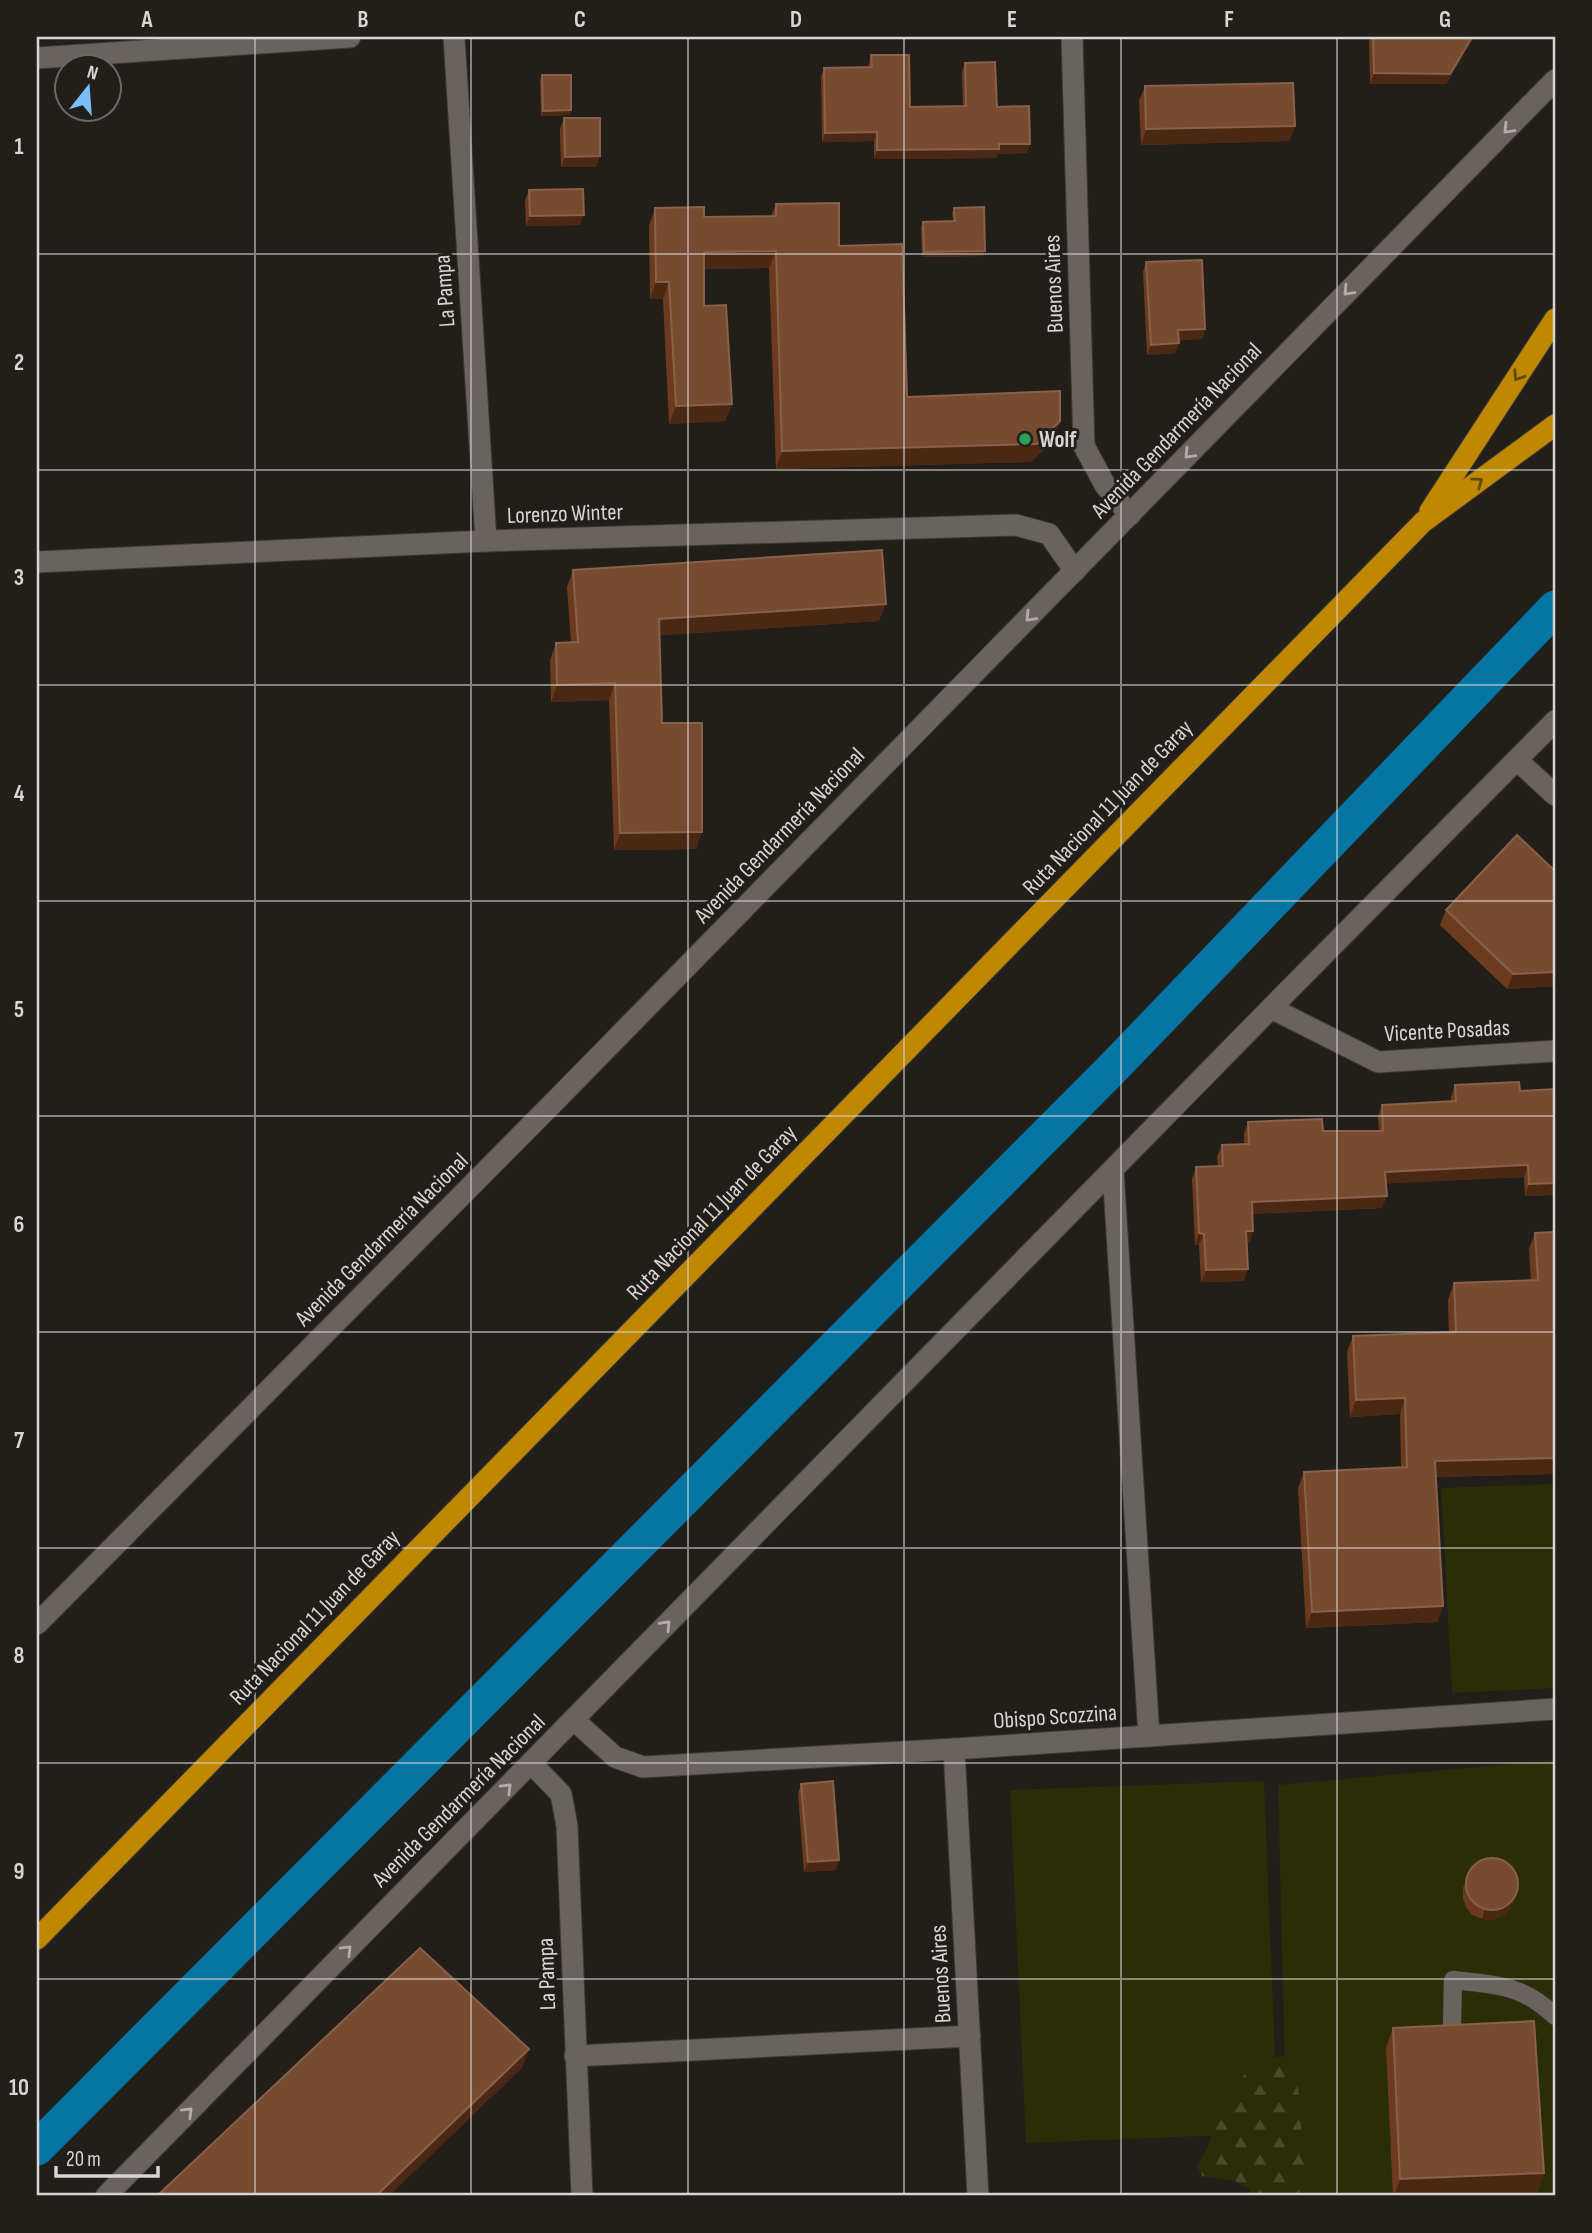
<svg xmlns="http://www.w3.org/2000/svg" width="1592" height="2233" font-family="'Sofia Sans Condensed',sans-serif">
<style>
.grass{fill:#292e07}
.forest{fill:url(#forest-firs)}
.lines{fill:none;stroke-linecap:round;stroke-linejoin:round}
.canal{stroke:#0576a3;stroke-width:35}
.lane-casing{stroke:#3d3936;stroke-width:19}
.street-casing{stroke:#3d3936;stroke-width:23}
.secondary-casing{stroke:#3d3936;stroke-width:23}
.highway-casing{stroke:#3d3936;stroke-width:23}
.lane{stroke:#69635f;stroke-width:18}
.street{stroke:#69635f;stroke-width:21}
.secondary{stroke:#69635f;stroke-width:21}
.highway{stroke:#c08800;stroke-width:21}
.wall{fill:#6c3b1e}
.shaded-wall{fill:#4a2814}
.building{fill:#784b31;stroke:#87614a;stroke-width:2}
.oneway{stroke:#b2adaa}
.oneway2{stroke:#614810}
.grid{fill:none;stroke:#d9d5d3;stroke-width:2;stroke-opacity:0.55}
.leisure-dot{fill:#2e9e5b;stroke:#221e1a;stroke-width:2.5}
.labels{text-anchor:middle;stroke-width:6;stroke-linejoin:round;paint-order:stroke}
.street-label{font-size:23px;fill:#d9d5d3;stroke:#221e1a}
.poi-label{font-size:23px;font-weight:bold;fill:#d9d5d3;stroke:#221e1a;text-anchor:start}
.neatline{fill:none;stroke:#d9d5d3;stroke-width:2.5}
.grid-label{font-size:23px;text-anchor:middle;font-weight:bold;fill:#d9d5d3}
</style>
<defs>
<pattern id="forest-firs" width="22" height="20" patternUnits="userSpaceOnUse" patternTransform="scale(1.75)"><rect width="22" height="20" fill="#292e07"/><path d="M5 1l3.5 6h-7zM16 11l3.5 6h-7z" fill="#474b2a"/></pattern>
</defs>
<rect width="100%" height="100%" fill="#221e1a"/>
<!-- grass -->
<g class="grass">
<path d="M1555,1484V1688L1452,1693L1441,1488Z"/>
<path d="M1555,1760V2196H1288L1278,1785Z"/>
<path d="M1264,1781L1278,2133L1026,2143L1010,1790Z"/>
</g>
<!-- forest -->
<path class="forest" d="M1280,2056L1296,2060L1302,2136C1315,2153 1303,2179 1318,2196H1248L1250,2190C1237,2178 1220,2179 1202,2176L1197,2166L1208,2147L1220,2105L1237,2081L1259,2063Z"/>
<g class="lines">
<!-- canal -->
<path class="canal" d="M37,2148L1110,1071L1555,608"/>
<defs>
<path id="lane" d="M1452,2023L1453,1980C1497,1985 1521,1984 1555,2016"/>
<g id="street">
<path d="M454,37L486,541"/>
<path d="M1072,37L1084,446L1105,485L1130,515"/>
<path d="M37,58L350,37"/>
<path d="M37,562L486,541L1016,525L1049,534L1075,571"/>
<path d="M1517,760L1555,795"/>
<path d="M1271,1008L1378,1062L1555,1051"/>
<path d="M1113,1170L1149,1736"/>
<path d="M574,1720L615,1757L643,1767L954,1749L1555,1709"/>
<path d="M954,1749L978,2196"/>
<path d="M531,1763L561,1794L567,1826L582,2196"/>
<path d="M575,2056L970,2036"/>
</g>
<g id="secondary">
<path d="M37,1624L560,1096L1555,80"/>
<path d="M106,2196L1271,1008L1555,721"/>
</g>
<g id="highway">
<path d="M1430,511L1555,319"/>
<path d="M37,1939L1423,522L1555,425"/>
</g>
</defs>
<!-- lane casing -->
<use href="#lane" class="lane-casing"/>
<!-- street casing -->
<use href="#street" class="street-casing"/>
<!-- secondary casing -->
<use href="#secondary" class="secondary-casing"/>
<!-- highway casing -->
<use href="#highway" class="highway-casing"/>
<!-- lane -->
<use href="#lane" class="lane"/>
<!-- street -->
<use href="#street" class="street"/>
<!-- secondary -->
<use href="#secondary" class="secondary"/>
<!-- highway -->
<use href="#highway" class="highway"/>
</g>
<!-- wall -->
<g class="wall">
<path d="M1369,37H1474L1446,84H1370Z"/>
<path d="M871,55L910,107L963,106L962,72L965,63L997,107L1030,144L1026,153L997,154L996,158L874,159V141L822,142L821,77L824,68L868,67Z"/>
<path d="M542,75L571,110L569,115L541,116L540,80Z"/>
<path d="M1145,86L1295,126L1289,141L1141,145L1139,101Z"/>
<path d="M564,118L600,156L596,167H561L560,129Z"/>
<path d="M529,190L580,225L526,226L525,200Z"/>
<path d="M776,204L839,246L907,397L1054,439L1031,462L776,469L769,268L704,269V306L732,404L725,421L669,424L663,299H650L649,226L655,208L704,217L771,216Z"/>
<path d="M954,208L983,256L922,257L921,227L923,222L953,221L952,213Z"/>
<path d="M1146,262L1205,329L1202,339L1179,340V343L1175,353L1147,355L1143,272Z"/>
<path d="M573,570L879,621L660,635L662,723L696,849L614,850L609,700L551,702L550,660L556,643L571,642L567,587Z"/>
<path d="M1555,871V986L1507,989L1440,925L1446,910Z"/>
<path d="M1455,1085L1520,1091L1555,1195L1525,1196L1524,1177L1386,1183L1382,1208L1252,1214L1253,1231L1249,1243H1247L1244,1281L1201,1282L1199,1245H1195L1192,1179L1196,1167L1218,1166L1217,1157L1222,1145L1244,1144V1134L1248,1122L1323,1131H1379L1378,1117L1382,1105L1451,1102V1097Z"/>
<path d="M1555,1232V1474L1436,1477L1443,1606L1437,1622L1306,1628L1298,1488L1304,1472L1401,1467L1400,1414L1350,1417L1347,1352L1353,1336L1449,1332L1448,1300L1454,1283L1531,1280L1529,1249L1535,1233Z"/>
<path d="M801,1784L836,1870L804,1872L798,1794Z"/>
<path d="M1467,1878L1514,1901L1506,1914L1492,1920L1482,1919L1472,1915L1466,1907L1463,1898V1888Z"/>
<path d="M1393,2028L1544,2173L1537,2193L1456,2196H1393L1386,2048Z"/>
</g>
<!-- shaded-wall -->
<g class="shaded-wall">
<path d="M1472,37H1474L1446,84H1370L1374,73Z"/>
<path d="M571,110L569,115L541,116L543,111Z"/>
<path d="M1295,126L1289,141L1141,145L1146,129Z"/>
<path d="M877,132L874,141L822,142L825,133Z"/>
<path d="M999,144H1030L1026,153L997,154L996,158L874,159L877,150Z"/>
<path d="M600,156L596,167H561L565,157Z"/>
<path d="M584,215L580,225L526,226L530,216Z"/>
<path d="M776,251L769,268L697,269L704,252Z"/>
<path d="M985,251L983,256L922,257L924,252Z"/>
<path d="M656,282H669L663,299H650Z"/>
<path d="M1205,329L1202,339L1175,341L1178,330Z"/>
<path d="M1179,343L1175,353L1147,355L1151,345Z"/>
<path d="M732,404L725,421L669,424L676,406Z"/>
<path d="M1060,421L1054,439L1031,462L776,469L782,451Z"/>
<path d="M886,604L879,621L653,636L659,619Z"/>
<path d="M615,683L609,700L551,702L557,685Z"/>
<path d="M702,832L696,849L614,850L620,833Z"/>
<path d="M1555,972V986L1507,989L1513,974Z"/>
<path d="M1528,1165L1524,1177L1381,1184L1385,1172Z"/>
<path d="M1555,1183V1195L1525,1196L1529,1184Z"/>
<path d="M1387,1196L1382,1208L1248,1214L1252,1202Z"/>
<path d="M1246,1231H1253L1249,1243H1242Z"/>
<path d="M1199,1233L1204,1234L1199,1245H1195Z"/>
<path d="M1248,1269L1244,1281L1201,1282L1206,1270Z"/>
<path d="M1405,1398L1400,1414L1350,1417L1356,1400Z"/>
<path d="M1555,1458V1474L1429,1477L1435,1461Z"/>
<path d="M1443,1606L1437,1622L1306,1628L1312,1612Z"/>
<path d="M839,1860L836,1870L804,1872L808,1862Z"/>
<path d="M1517,1891L1514,1901L1506,1914L1492,1920L1482,1919L1485,1909Z"/>
<path d="M529,2049L522,2068L389,2196H376Z"/>
<path d="M1544,2173L1537,2193L1456,2196H1394L1400,2179Z"/>
</g>
<!-- building -->
<g class="building">
<path d="M1373,37H1472L1450,74L1374,73Z"/>
<path d="M871,55H909L910,107L966,106L965,63L995,62L997,107L1029,106L1030,144H999V149L877,150V132L825,133L824,68L872,67Z"/>
<path d="M542,75H571V110L543,111Z"/>
<path d="M1293,83L1295,126L1146,129L1145,86Z"/>
<path d="M564,118H600V156L565,157Z"/>
<path d="M583,189L584,215L530,216L529,190Z"/>
<path d="M839,203V246L902,244L907,397L1060,391V421L1037,444L782,451L776,251L704,252V306L726,305L732,404L676,406L669,282H656L655,208L704,207V217L776,216V204Z"/>
<path d="M984,207L985,251L924,252L923,222L955,221L954,208Z"/>
<path d="M1202,260L1205,329L1178,330L1179,343L1151,345L1146,262Z"/>
<path d="M882,550L886,604L659,619L662,723H702V832L620,833L615,683L557,685L556,643L578,642L573,570Z"/>
<path d="M1517,835L1555,871V972L1513,974L1446,910Z"/>
<path d="M1519,1082L1520,1091L1555,1089V1183L1529,1184L1528,1165L1385,1172L1387,1196L1252,1202L1253,1231H1246L1248,1269L1206,1270L1204,1234L1199,1233L1196,1167L1223,1166L1222,1145L1249,1144L1248,1122L1322,1119L1323,1131H1383L1382,1105L1456,1101L1455,1085Z"/>
<path d="M1555,1232V1458L1435,1461L1443,1606L1312,1612L1304,1472L1407,1467L1405,1398L1356,1400L1353,1336L1456,1332L1454,1283L1538,1280L1535,1233Z"/>
<path d="M833,1781L839,1860L808,1862L801,1784Z"/>
<circle cx="1492" cy="1884" r="26"/>
<path d="M420,1948L529,2049L376,2196H157Z"/>
<path d="M1534,2021L1544,2173L1400,2179L1393,2028Z"/>
</g>
<!-- one-way arrows -->
<defs><path id="oneway-chevron" d="M-2-3.5L2.5 0L-2 3.5" fill="none" stroke-width="1.6" stroke-linecap="round" stroke-linejoin="round" transform="scale(1.75)"/></defs>
<g class="oneway">
<use href="#oneway-chevron" transform="translate(1508 129) rotate(134)"/>
<use href="#oneway-chevron" transform="translate(1348 291) rotate(134)"/>
<use href="#oneway-chevron" transform="translate(1189 454) rotate(134)"/>
<use href="#oneway-chevron" transform="translate(1030 617) rotate(134)"/>
<use href="#oneway-chevron" transform="translate(666 1625) rotate(-46)"/>
<use href="#oneway-chevron" transform="translate(507 1788) rotate(-45)"/>
<use href="#oneway-chevron" transform="translate(347 1950) rotate(-45)"/>
<use href="#oneway-chevron" transform="translate(188 2112) rotate(-45)"/>
</g>
<g class="oneway2">
<use href="#oneway-chevron" transform="translate(1518 376) rotate(123)"/>
<use href="#oneway-chevron" transform="translate(1478 482) rotate(-36)"/>
</g>
<!-- grid -->
<path class="grid" d="M255,37V2196M471,37V2196M688,37V2196M904,37V2196M1121,37V2196M1337,37V2196M37,254H1555M37,470H1555M37,685H1555M37,901H1555M37,1116H1555M37,1332H1555M37,1548H1555M37,1763H1555M37,1979H1555"/>
<!-- markers -->
<circle class="leisure-dot" cx="1025" cy="439" r="7"/>
<g class="labels">
<!-- street labels -->
<g class="street-label">
<text transform="translate(1053 284) rotate(-92)" y="8">Buenos Aires</text>
<text transform="translate(444 291) rotate(-94)" y="8">La Pampa</text>
<text transform="translate(1176 430) rotate(-46)" y="8">Avenida Gendarmería Nacional</text>
<text transform="translate(565 513) rotate(-2)" y="8">Lorenzo Winter</text>
<text transform="translate(1107 807) rotate(-46)" y="8">Ruta Nacional 11 Juan de Garay</text>
<text transform="translate(779 835) rotate(-46)" y="8">Avenida Gendarmería Nacional</text>
<text transform="translate(1447 1030) rotate(-3)" y="8">Vicente Posadas</text>
<text transform="translate(711 1212) rotate(-46)" y="8">Ruta Nacional 11 Juan de Garay</text>
<text transform="translate(381 1239) rotate(-45)" y="8">Avenida Gendarmería Nacional</text>
<text transform="translate(314 1617) rotate(-46)" y="8">Ruta Nacional 11 Juan de Garay</text>
<text transform="translate(1055 1716) rotate(-4)" y="8">Obispo Scozzina</text>
<text transform="translate(458 1800) rotate(-45)" y="8">Avenida Gendarmería Nacional</text>
<text transform="translate(546 1974) rotate(-92)" y="8">La Pampa</text>
<text transform="translate(940 1974) rotate(-93)" y="8">Buenos Aires</text>
</g>
<!-- poi labels -->
<g class="poi-label">
<text x="1039" y="447">Wolf</text>
</g>
</g>
<!-- border -->
<rect width="1592" height="2233" fill="none" stroke="#221e1a" stroke-width="77"/>
<!-- north arrow -->
<g transform="translate(88 88) rotate(17)"><circle r="33" fill="#221e1a" stroke="#6b6764" stroke-width="2"/>
<path d="M0-5L12 26L0 18L-12 26Z" fill="#78bff7"/>
<text y="-10" font-size="19" font-weight="bold" text-anchor="middle" fill="#d9d5d3">N</text>
</g>
<!-- scale -->
<path d="M56 2166v10h102v-10" fill="none" stroke="#d9d5d3" stroke-width="3.5"/>
<text x="66" y="2166" font-size="21" fill="#d9d5d3" stroke="#221e1a" stroke-width="5" paint-order="stroke">20 m</text>
<rect x="38" y="38" width="1516" height="2156" class="neatline"/>
<g class="grid-label">
<text x="147" y="27">A</text>
<text x="363" y="27">B</text>
<text x="580" y="27">C</text>
<text x="796" y="27">D</text>
<text x="1012" y="27">E</text>
<text x="1229" y="27">F</text>
<text x="1445" y="27">G</text>
<text x="19" y="154">1</text>
<text x="19" y="370">2</text>
<text x="19" y="585">3</text>
<text x="19" y="801">4</text>
<text x="19" y="1017">5</text>
<text x="19" y="1232">6</text>
<text x="19" y="1448">7</text>
<text x="19" y="1663">8</text>
<text x="19" y="1879">9</text>
<text x="19" y="2095">10</text>
</g>
</svg>
